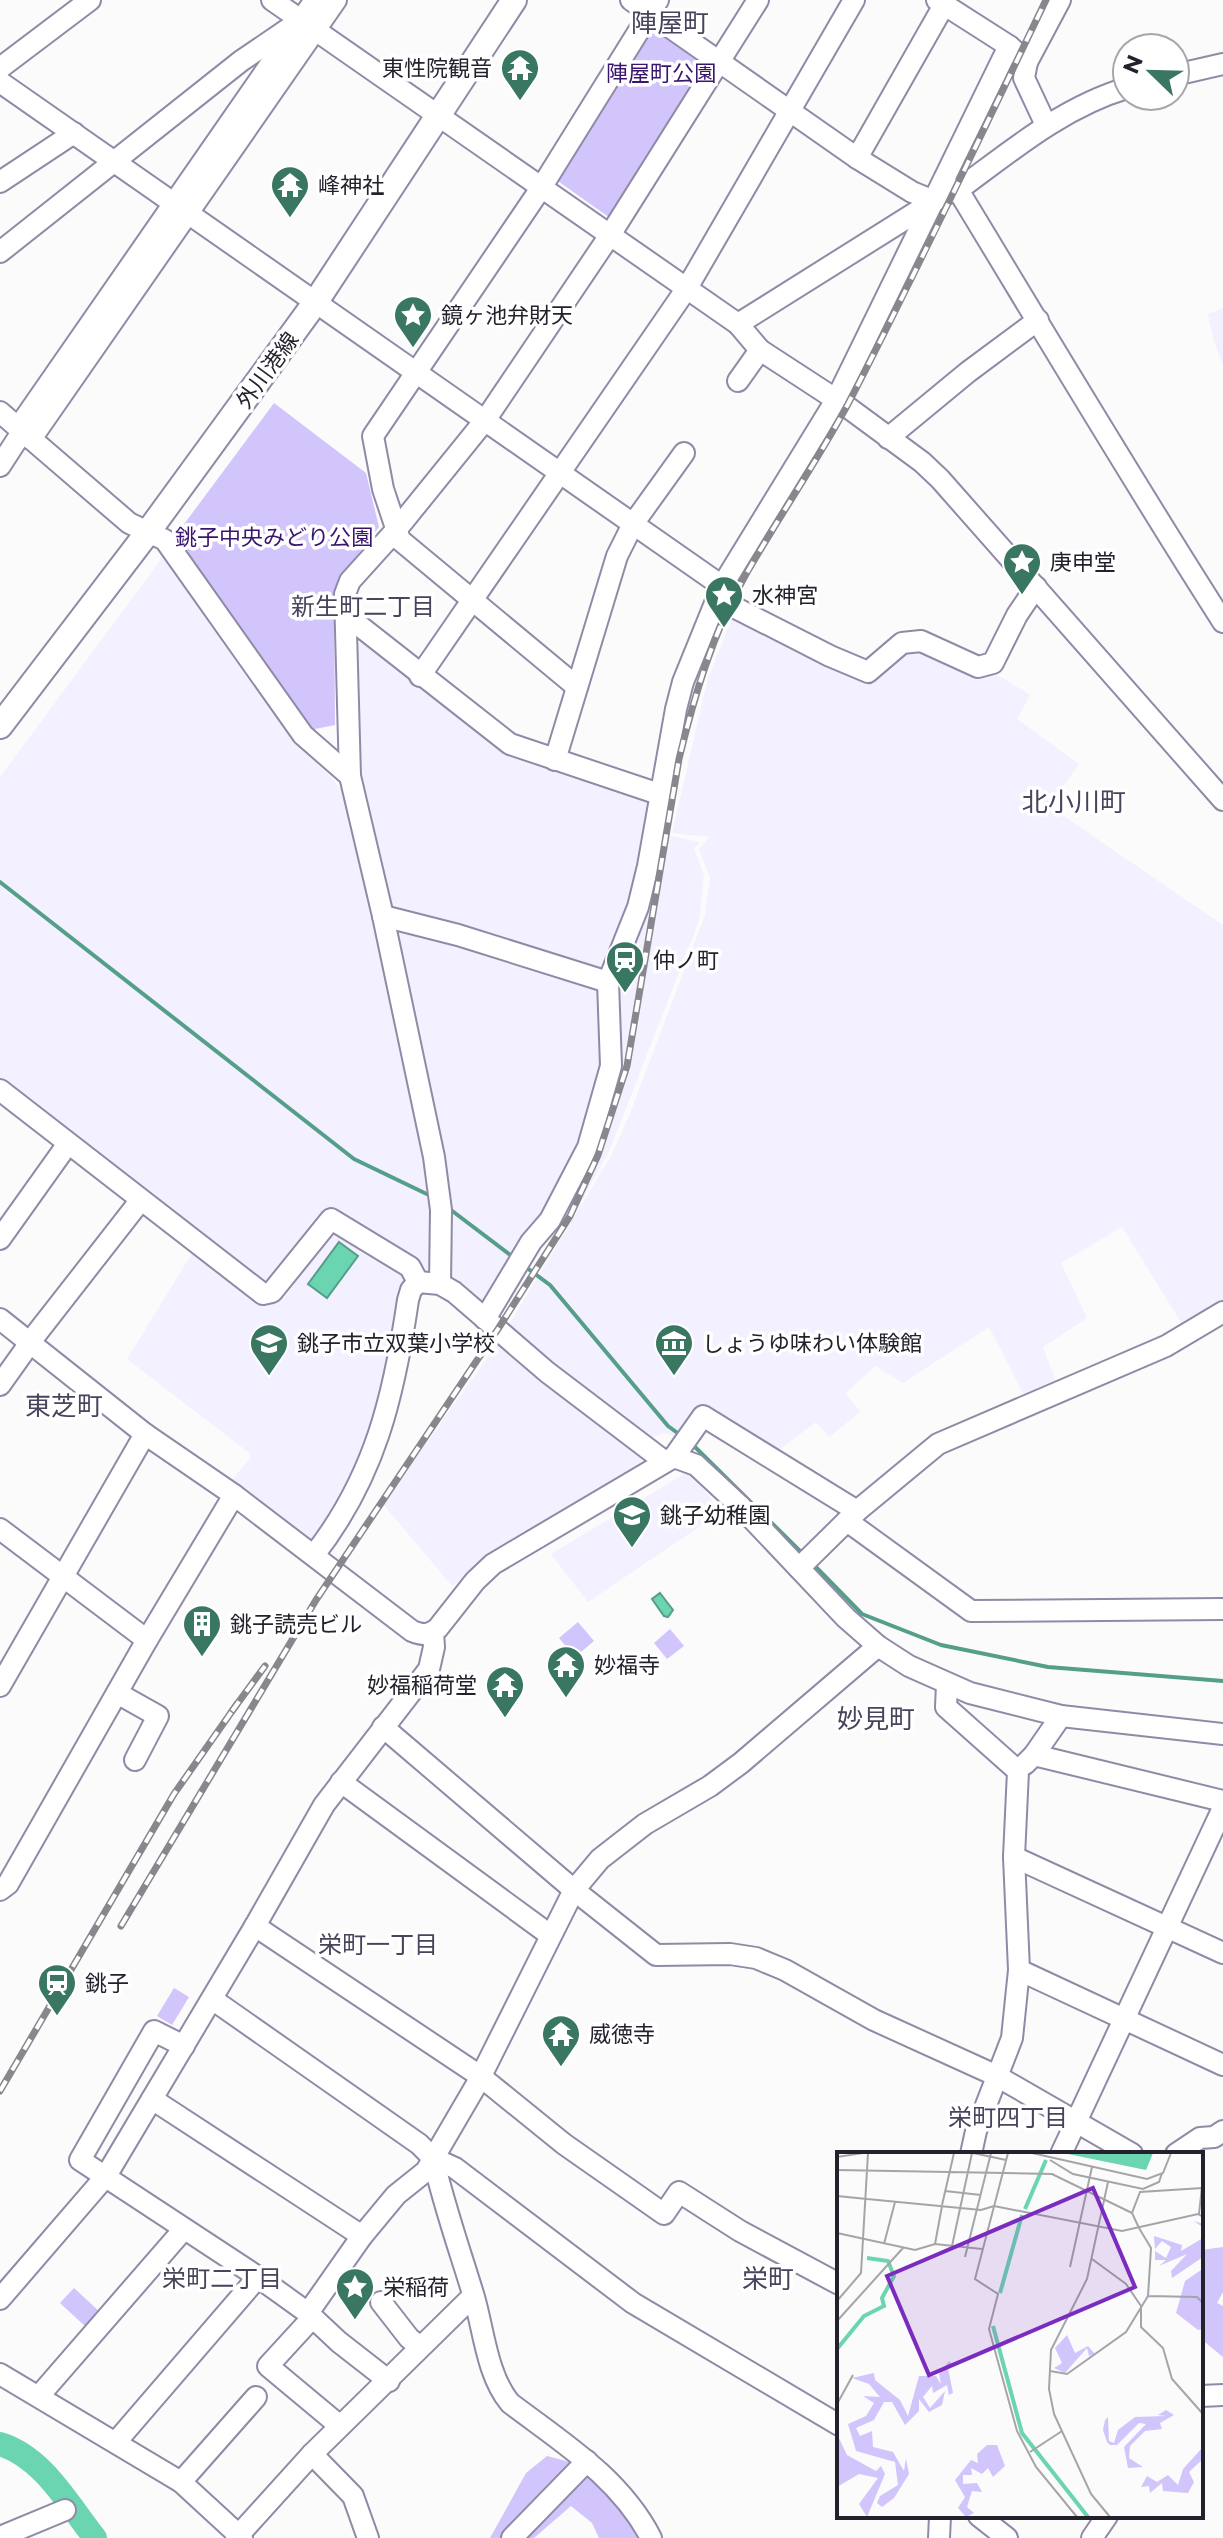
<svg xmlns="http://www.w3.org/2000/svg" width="1223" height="2538" font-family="Montserrat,'Noto Sans JP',sans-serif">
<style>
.built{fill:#f3f0ff}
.green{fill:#d2c5fc}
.water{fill:#6bd4b1;stroke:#559e89;stroke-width:2}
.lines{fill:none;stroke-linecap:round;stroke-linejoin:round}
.stream{stroke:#559e89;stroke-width:4}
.river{stroke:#6bd4b1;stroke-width:24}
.minor-casing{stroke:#908aa6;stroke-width:24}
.major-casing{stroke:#908aa6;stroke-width:28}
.minor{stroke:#fff;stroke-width:20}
.major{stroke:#fff;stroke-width:24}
.rail-casing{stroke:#88878d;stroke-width:7}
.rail{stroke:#fff;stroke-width:4;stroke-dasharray:12;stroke-linecap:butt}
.labels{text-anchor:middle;stroke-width:7;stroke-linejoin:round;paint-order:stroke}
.poi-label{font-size:22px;fill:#23212c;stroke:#fff;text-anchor:start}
.park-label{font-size:22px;fill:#39156e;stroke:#fff}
.street-label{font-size:22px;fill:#23212c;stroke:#fff}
.neighbourhood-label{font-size:24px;fill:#49435c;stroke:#fff}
.quarter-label{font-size:26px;fill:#49435c;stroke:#fff}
.inset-river{fill:none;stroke:#6bd4b1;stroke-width:4}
.inset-road{fill:none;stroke:#a5a4a8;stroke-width:2}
.view{fill:#7b2cbf;fill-opacity:0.15;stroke:#7b2cbf;stroke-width:4}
.inset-edge{fill:none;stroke:#23212c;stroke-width:4}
</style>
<rect width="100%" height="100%" fill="#fbfbfb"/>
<!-- built -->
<g class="built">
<path d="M1223,308V364L1214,342L1208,314Z"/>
<path d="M165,554L296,743L331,777L343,792L346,802L371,918L376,924L428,1155L434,1266L430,1272L417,1268L331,1213L269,1284L0,1083V777Z"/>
<path d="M733,616L862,679L904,649L924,646L990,670L1030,695L1017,719L1079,764L1049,806L1223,925V1308L1184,1327L1122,1227L1061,1263L1087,1318L1043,1347L1059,1389L1027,1401L989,1327L903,1383L875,1366L846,1393L860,1412L829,1437L816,1422L775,1453L703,1409L679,1437L663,1433L652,1437L640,1435L507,1328L611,1156L629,1116L705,915L710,878L699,849L709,837L672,833L708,678Z"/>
<path d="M364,641L508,752L649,800L652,806L633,905L601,975L393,908L383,896L361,780L355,705L352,646Z"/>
<path d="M662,834L700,842L694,849L704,875L699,921L610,1149L575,1213L567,1209L593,1150L614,987Z"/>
<path d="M401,933L454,946L479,948L599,987L604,1058L583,1134L564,1179L487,1306H480L447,1283L397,935Z"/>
<path d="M332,1229L404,1271L384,1396L359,1468L315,1542L229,1483L251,1457L248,1452L127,1359L193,1252L263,1298L277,1301L286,1296Z"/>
<path d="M500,1340L541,1377L643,1459L635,1471L488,1557L452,1586L383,1504Z"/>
<path d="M689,1471L721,1512L588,1602L551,1554Z"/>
</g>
<!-- green -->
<g class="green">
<path d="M655,28L704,60V69L610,218L555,179L648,29Z"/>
<path d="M274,403L366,473L379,527L342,576L334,593L335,725L310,730L176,535Z"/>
<path d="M578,1622L594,1641L575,1657L559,1638Z"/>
<path d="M670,1629L684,1646L667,1659L654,1643Z"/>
<path d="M174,1988L189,1997L172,2025L157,2016Z"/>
<path d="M1223,2247V2292L1217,2303L1223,2306V2357L1201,2339V2250Z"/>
<path d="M74,2288L101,2313L87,2328L60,2303Z"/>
<path d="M547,2456L570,2462L615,2496L639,2538H599L592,2523L571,2506L534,2538H490L526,2473Z"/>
</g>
<!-- water -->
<g class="water">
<path d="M339,1242L358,1256L327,1298L308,1284Z"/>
<path d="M660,1593L673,1610L668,1617L664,1616L652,1599Z"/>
</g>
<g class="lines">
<!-- stream -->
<g class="stream">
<path d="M0,882L354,1159L433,1197"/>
<path d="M447,1207L513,1257"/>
<path d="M523,1265L550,1285L668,1426L683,1437"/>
<path d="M693,1445L803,1554"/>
<path d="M812,1563L862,1614L941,1645L1048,1667L1223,1681"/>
</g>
<!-- river -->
<path class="river" d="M0,2444C43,2457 68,2504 95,2538"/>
<defs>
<g id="minor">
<path d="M272,0L738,324L760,350L846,406L922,462L940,479L1223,800"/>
<path d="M631,0L857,158L912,192L934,201"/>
<path d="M937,0L1009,46L1027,62L1024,78L1046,125"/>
<path d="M1027,62L1060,0"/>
<path d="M0,68L90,0"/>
<path d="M1175,75L1223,64"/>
<path d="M0,82L722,586"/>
<path d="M857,158L944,5"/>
<path d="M0,182L74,133"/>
<path d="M958,190C1046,335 1132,480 1223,622"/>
<path d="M0,252L241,61L291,27"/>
<path d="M738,324L934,201L953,190H958C1011,151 1063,107 1127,88"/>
<path d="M738,381L760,350"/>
<path d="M0,412L129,523L165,540L303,735L350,776"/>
<path d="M18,428L315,0"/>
<path d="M888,438L968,372L1038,320"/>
<path d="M31,439L336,0"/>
<path d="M0,466L22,432"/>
<path d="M718,599L830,656L868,672L902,643L921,641L978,667L993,663L1017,615L1036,587"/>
<path d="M347,616L510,744L659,794"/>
<path d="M420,676L687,288L854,0"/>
<path d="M577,687L400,540L383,489L373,436L541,188L658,0"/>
<path d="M555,760L617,556L633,524L684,453"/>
<path d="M383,916L458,935L608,982"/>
<path d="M0,1090L263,1294L272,1292L331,1219L410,1267L418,1282"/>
<path d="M0,1239L67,1145"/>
<path d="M440,1284L441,1210L434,1157L383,916L350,776L345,594L350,581L397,529L486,419L610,235L758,0"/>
<path d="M0,1319L145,1434L234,1495L412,1631C422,1635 429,1636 438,1628L475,1581L493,1564L674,1457L696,1465L739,1505L846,1618L878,1646L909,1666L970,1693L1061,1716L1223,1734"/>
<path d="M485,1319L531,1242L550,1220L588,1147L611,1066L608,982L638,907L648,866L676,709L683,682L722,586L836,400L1009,46"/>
<path d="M0,1385L37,1333L140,1201"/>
<path d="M674,1457L703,1416L857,1511"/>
<path d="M847,1521L971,1611L1223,1609"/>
<path d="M0,1529L147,1640"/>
<path d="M314,1555C375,1477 394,1396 408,1300L411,1290L418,1282L440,1284L454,1292L547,1372L664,1461"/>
<path d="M799,1568L857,1511L938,1444L1166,1346L1223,1312"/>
<path d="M947,1684L946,1707L1018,1771L1014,1857L1019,1970L1012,2038L976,2131L971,2154"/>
<path d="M0,1686L145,1434"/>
<path d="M117,1693L158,1716L135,1760"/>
<path d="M383,1727L574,1890L656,1955L730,1954L756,1958L785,1970L874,2020L995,2075L1132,2154"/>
<path d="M1034,1755L1223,1801"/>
<path d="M1025,1764L1034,1755L1061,1716"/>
<path d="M341,1782L550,1935"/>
<path d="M1014,1857L1223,1953"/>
<path d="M0,1890L8,1884L147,1640L234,1495"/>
<path d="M255,1926L480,2076L564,2144L664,2214L679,2192L740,2231L839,2284"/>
<path d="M1019,1970L1223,2065"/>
<path d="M212,1999L419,2144L433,2158L455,2168L633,2303L839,2425"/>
<path d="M184,2046L154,2031L80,2160L258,2277L308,2313L339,2342L389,2381"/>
<path d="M152,2099L362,2236"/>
<path d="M1061,2154L1223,1808"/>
<path d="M1176,2154L1200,2138L1214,2137L1223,2131"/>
<path d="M433,2158C444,2206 460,2251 474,2297C484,2332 487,2375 510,2403C563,2443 620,2478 651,2538"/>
<path d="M0,2299L106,2176L255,1926L324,1805L429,1669L434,1647L433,1633"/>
<path d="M381,2302L409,2338L420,2347"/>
<path d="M308,2313L362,2236L396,2195L426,2171L478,2082L574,1890L600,1859L645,1824L710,1786L741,1763L878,1646"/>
<path d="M312,2318L268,2366L340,2426"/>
<path d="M0,2374L181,2482L242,2538"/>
<path d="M39,2396L184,2229"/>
<path d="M1201,2396L1223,2395"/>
<path d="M116,2442L258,2277"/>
<path d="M312,2454L353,2496L368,2538"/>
<path d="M181,2482L256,2397"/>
<path d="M979,2516L1007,2538"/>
<path d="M0,2537L65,2510"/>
<path d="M236,2538L312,2454L473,2296"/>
<path d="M512,2538L587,2461"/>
<path d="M939,2538L940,2516"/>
<path d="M1092,2538L1107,2516"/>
</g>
<path id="major" d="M0,726L148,532L315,303L514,0"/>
</defs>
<!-- minor casing -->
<use href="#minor" class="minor-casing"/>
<!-- major casing -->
<use href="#major" class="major-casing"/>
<!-- minor -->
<use href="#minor" class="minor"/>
<!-- major -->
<use href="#major" class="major"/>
<defs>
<g id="rail">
<path d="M232,1711L265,1666"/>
<path d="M121,1926L316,1600L498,1329L570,1216L598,1155L627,1066L679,759C694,697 713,632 745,576C778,518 816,463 848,404C917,271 981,135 1046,0"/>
<path d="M0,2091L174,1794L237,1704"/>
</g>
</defs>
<!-- rail casing -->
<use href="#rail" class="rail-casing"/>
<!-- rail -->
<use href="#rail" class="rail"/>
</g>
<!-- icons -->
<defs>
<symbol id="temple-pin" viewBox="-11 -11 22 30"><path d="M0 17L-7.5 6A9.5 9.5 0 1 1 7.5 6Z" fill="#397762" stroke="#fff"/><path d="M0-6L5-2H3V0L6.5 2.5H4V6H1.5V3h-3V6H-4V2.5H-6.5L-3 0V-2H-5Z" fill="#fff"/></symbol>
<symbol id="sight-pin" viewBox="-11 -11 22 30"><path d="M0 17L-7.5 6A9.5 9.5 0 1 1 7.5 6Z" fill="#397762" stroke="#fff"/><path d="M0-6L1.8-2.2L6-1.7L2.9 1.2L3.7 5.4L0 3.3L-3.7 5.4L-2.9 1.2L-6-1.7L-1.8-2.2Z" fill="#fff"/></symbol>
<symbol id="station-pin" viewBox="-11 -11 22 30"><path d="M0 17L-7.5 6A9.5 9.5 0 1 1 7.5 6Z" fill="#397762" stroke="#fff"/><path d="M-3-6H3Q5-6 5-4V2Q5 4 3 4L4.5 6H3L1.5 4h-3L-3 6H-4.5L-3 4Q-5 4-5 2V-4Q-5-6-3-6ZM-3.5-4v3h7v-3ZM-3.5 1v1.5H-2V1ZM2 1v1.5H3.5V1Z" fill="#fff"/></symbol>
<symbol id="school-pin" viewBox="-11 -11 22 30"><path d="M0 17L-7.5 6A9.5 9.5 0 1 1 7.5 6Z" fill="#397762" stroke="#fff"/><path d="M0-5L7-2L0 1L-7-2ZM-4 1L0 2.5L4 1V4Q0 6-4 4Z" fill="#fff"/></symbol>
<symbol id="museum-pin" viewBox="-11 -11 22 30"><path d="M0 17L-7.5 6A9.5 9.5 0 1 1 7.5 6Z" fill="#397762" stroke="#fff"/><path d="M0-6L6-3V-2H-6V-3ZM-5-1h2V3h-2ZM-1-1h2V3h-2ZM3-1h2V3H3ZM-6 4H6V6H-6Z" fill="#fff"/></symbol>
<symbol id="building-pin" viewBox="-11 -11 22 30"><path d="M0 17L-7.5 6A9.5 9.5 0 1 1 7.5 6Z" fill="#397762" stroke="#fff"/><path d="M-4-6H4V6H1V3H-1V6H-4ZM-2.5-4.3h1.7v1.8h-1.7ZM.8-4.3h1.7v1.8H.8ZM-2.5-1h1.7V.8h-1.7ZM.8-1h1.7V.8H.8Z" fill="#fff"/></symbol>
</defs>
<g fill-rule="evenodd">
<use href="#temple-pin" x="498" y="46" width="44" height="60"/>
<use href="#temple-pin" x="268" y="163" width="44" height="60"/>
<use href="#sight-pin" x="391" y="293" width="44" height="60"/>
<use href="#sight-pin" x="1000" y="540" width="44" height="60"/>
<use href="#sight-pin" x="702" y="573" width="44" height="60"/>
<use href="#station-pin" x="603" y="938" width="44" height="60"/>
<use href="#school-pin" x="247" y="1321" width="44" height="60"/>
<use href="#museum-pin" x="652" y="1321" width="44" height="60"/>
<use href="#school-pin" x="610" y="1493" width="44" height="60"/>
<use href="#building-pin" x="180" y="1602" width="44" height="60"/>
<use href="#temple-pin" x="544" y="1643" width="44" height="60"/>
<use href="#temple-pin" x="483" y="1663" width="44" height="60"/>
<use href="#station-pin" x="35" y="1961" width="44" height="60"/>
<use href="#temple-pin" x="539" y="2012" width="44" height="60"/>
<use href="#sight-pin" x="333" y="2265" width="44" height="60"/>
</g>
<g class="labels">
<!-- poi labels -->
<g class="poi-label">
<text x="492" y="76" text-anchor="end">東性院観音</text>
<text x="318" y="193">峰神社</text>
<text x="441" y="323">鏡ヶ池弁財天</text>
<text x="1050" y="570">庚申堂</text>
<text x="752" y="603">水神宮</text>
<text x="653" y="968">仲ノ町</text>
<text x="297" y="1351">銚子市立双葉小学校</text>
<text x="702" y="1351">しょうゆ味わい体験館</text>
<text x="660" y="1523">銚子幼稚園</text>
<text x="230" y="1632">銚子読売ビル</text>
<text x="594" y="1673">妙福寺</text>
<text x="477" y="1693" text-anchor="end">妙福稲荷堂</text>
<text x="85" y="1991">銚子</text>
<text x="589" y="2042">威徳寺</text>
<text x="383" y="2295">栄稲荷</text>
</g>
<!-- park labels -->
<g class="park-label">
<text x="661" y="81">陣屋町公園</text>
<text x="274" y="545">銚子中央みどり公園</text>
</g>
<!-- street labels -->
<g class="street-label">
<text transform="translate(267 370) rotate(-54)" y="8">外川港線</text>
</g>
<!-- neighbourhood labels -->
<g class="neighbourhood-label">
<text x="363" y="615">新生町二丁目</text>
<text x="378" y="1953">栄町一丁目</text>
<text x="1008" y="2126">栄町四丁目</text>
<text x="222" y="2287">栄町二丁目</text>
</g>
<!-- quarter labels -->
<g class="quarter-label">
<text x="670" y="32">陣屋町</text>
<text x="1074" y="811">北小川町</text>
<text x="64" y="1415">東芝町</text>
<text x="876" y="1728">妙見町</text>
<text x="768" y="2288">栄町</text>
</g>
</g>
<!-- overview -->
<g transform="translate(837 2152)">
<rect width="366" height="366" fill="#fbfbfb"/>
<path d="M357,69L366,72V105L335,126L334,119L350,102L322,114L329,108H318V99L329,106L334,95L325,89L318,97L317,84L345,93L344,99L366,86L364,74ZM364,118L366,177L361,178L339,161L348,129ZM230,183L238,201L251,194L258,202L252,204L250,196L228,221L217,216L225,211L218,196ZM112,209L117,214L111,216L116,241L112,243L110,233L96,241L95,234L86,245L93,256L108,239L105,253L92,260L82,247V259L68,273L55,250H47L37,268L19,276L23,284L35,279L36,295L56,300L67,319L69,306L72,322L57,346L45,355L40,351L43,344L61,333L58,310L19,299L11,272L29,264L37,251L26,244L43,245L32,232L15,226L37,221L38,228L63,248L71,264L82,224H99L104,232L102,222ZM329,258L337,263L323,271L325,277L308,279L293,294L292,306L306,315L291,316L287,295L309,272L302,271L280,293H273L270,290L266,278L268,268L271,265L272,289L277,291L281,278L298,265L329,264L321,263ZM0,282L10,303L39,319L44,314L48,322L30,365L22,352L41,326L22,322L0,335ZM150,293H160L168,314L156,325L151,316L145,322L134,316L135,323H126V332L140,331L145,340L135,339L130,355L137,361L129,365L121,356L128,345L118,328L134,308L141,311L140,302ZM366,295V307L352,320L357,330L351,341L326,339L325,331L313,341L312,334L304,335L310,324L320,330L331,323L341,333L346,317Z" fill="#d2c5fc"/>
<path d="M226,1H316L309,18Z" fill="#6bd4b1"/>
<path class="inset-river" d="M188,57L209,8M163,141L185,63M156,174L185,281L251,365M0,197L27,164L47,154L45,146L57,124L51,109L30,106"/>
<path class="inset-road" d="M136,1L169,8M171,1L138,127L161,142L152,177L180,279L199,315L240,365M195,1L310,27L326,21L334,1M0,5L26,1M213,8L236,22L306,37L322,30L325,21M0,18L215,22L295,61M271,30L250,127L214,198L212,237L217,262L254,342L273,365M108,39L144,43M0,44L30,47M30,47L144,58L157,54L285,79L361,62L366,65M105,53L117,1M362,62L366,25M302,76L295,61L303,40L366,36M0,81L78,98L98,92L145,97M47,92L58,50M98,92L105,54M115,94L135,1M128,105L154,1M255,107L289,132L304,154V175L326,196L335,227L366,262M233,115L255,15M311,144L360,145L366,151M0,149L24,121L31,1M0,169L66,96M213,219L230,222L289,180L311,144L314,96L302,76M0,252L16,223M193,300L225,279"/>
<path class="view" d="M256,36L298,135L92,223L50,124Z"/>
<rect width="366" height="366" class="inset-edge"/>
</g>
<!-- north arrow -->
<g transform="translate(1151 72) rotate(293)"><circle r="38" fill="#ffffff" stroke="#a7a6ab" stroke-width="2"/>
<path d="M0-6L14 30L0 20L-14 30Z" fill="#397762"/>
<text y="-12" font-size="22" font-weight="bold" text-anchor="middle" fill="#23212c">N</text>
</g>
</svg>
